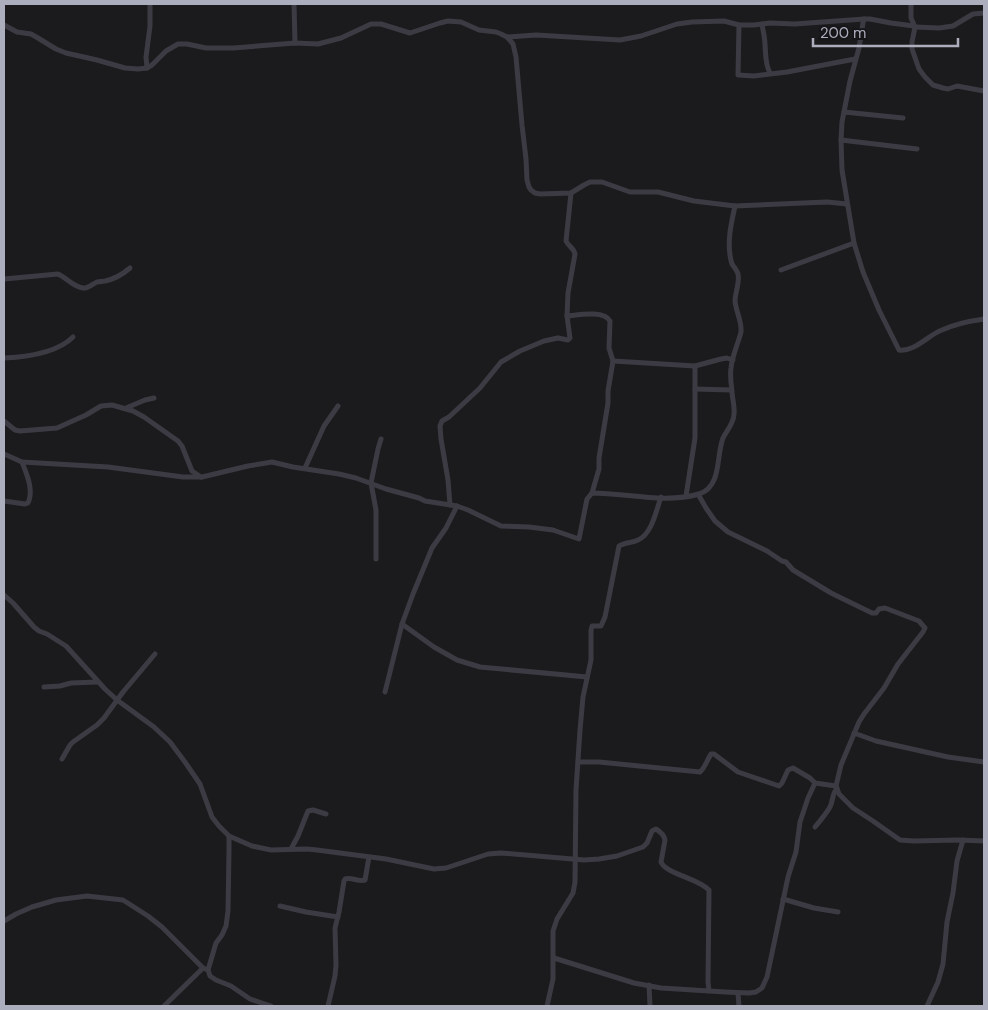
<svg xmlns="http://www.w3.org/2000/svg" width="988" height="1010" font-family="'DM Sans',sans-serif">
<style>
.lines{fill:none;stroke-linecap:round;stroke-linejoin:round}
.minor{stroke:#3c3b43;stroke-width:5}
</style>
<rect width="100%" height="100%" fill="#1b1b1d"/>
<g class="lines">
<!-- minor -->
<g class="minor">
<path d="M294,4L295,43"/>
<path d="M911,4V18L915,27L912,42V49L919,69L925,77L933,85L943,88L948,89L957,86L984,91"/>
<path d="M762,24C763,31 765,38 765,45C766,56 765,64 770,73"/>
<path d="M4,25L17,32L31,34L38,38L56,49L66,53L97,60L125,68L138,69L147,68L152,65L166,51L178,44H187L206,48H233L295,43L318,44L341,38L371,24H381L410,33L440,23L448,21L461,22L479,30L496,32L501,34L507,37L513,44L516,57L522,125L526,159L527,180L529,187L531,190L535,193L540,194L571,193L584,185L590,182H602L630,192H658L694,201L735,206L827,202L847,204"/>
<path d="M739,25L738,75L754,76L787,72L855,59"/>
<path d="M914,26L891,23L870,19H864L863,23L859,48L850,81L842,122L841,140L842,170L854,243L863,272L879,310L899,350C915,352 928,335 942,330C955,324 970,321 984,319"/>
<path d="M915,27L939,28L953,26L973,14L984,13"/>
<path d="M507,37L536,35L620,40L641,36L677,24L692,22L724,21L739,25H754L770,23L795,24L864,19"/>
<path d="M147,68L146,57L150,26V4"/>
<path d="M844,112L903,118"/>
<path d="M841,140L917,149"/>
<path d="M781,270L854,243"/>
<path d="M4,279L58,274C67,278 73,287 83,288C88,289 92,284 97,282C98,282 104,281 105,281C115,279 123,274 130,268"/>
<path d="M567,316C578,315 604,310 610,321L609,348L613,361L608,391V403L599,458V469L592,493"/>
<path d="M4,358C26,357 57,353 73,337"/>
<path d="M613,361L695,366L721,359L727,358L733,360"/>
<path d="M695,389L731,390"/>
<path d="M126,408L145,400L154,398"/>
<path d="M4,421L15,430L20,431L57,428L86,415L101,406L112,405L133,411L144,417L178,441L182,446L192,471L201,477"/>
<path d="M4,454L22,462L108,467L183,477H202L248,466L272,462L293,467L339,474L356,478L386,489L419,498L425,501L457,506L468,510L501,526L529,527L553,530L579,539L587,499L592,493C627,493 664,504 699,494C722,487 716,456 723,438C727,430 734,423 734,414C735,406 732,398 732,391C731,384 730,375 731,368C732,356 738,344 741,332C742,321 736,312 735,301C735,293 740,282 738,274C737,270 734,267 732,264C726,245 731,224 735,206"/>
<path d="M305,468L324,426L338,406"/>
<path d="M698,494L706,508L715,521L728,532L767,551L782,561L786,562L793,570L831,593L872,613H876L879,609L885,608L919,621L925,628L923,632L898,664L884,688L864,714L859,722L841,765L836,786"/>
<path d="M686,496L695,438V366"/>
<path d="M4,501L25,504L28,503C34,490 27,475 22,462"/>
<path d="M450,505L448,480L441,439L440,426L442,421L449,417L480,388L501,362L520,351L544,341L558,338L568,340L570,338L567,316L568,293L575,254C574,248 569,247 566,241L571,193"/>
<path d="M376,559V510L371,483L378,449L381,439"/>
<path d="M4,595L13,603L34,627L39,631L47,634L66,646L105,689L117,700L154,727L170,742L185,762L200,784L212,817L219,826L229,836L252,846L271,850L307,849L317,850L386,859L434,869L446,868L488,854L501,853L584,860L599,859L617,856L643,847L647,843L652,831L656,829C661,832 664,835 665,840L661,862C666,874 698,878 709,890L708,982L709,991"/>
<path d="M402,624L434,647L457,660L480,667L587,677"/>
<path d="M44,687L60,686L71,683L97,682"/>
<path d="M385,692L402,624L413,594L432,548L446,528L457,506"/>
<path d="M854,733L876,741L948,757L984,762"/>
<path d="M62,759L70,745L73,742L97,725L104,718L123,692L155,654"/>
<path d="M578,762H599L700,772C705,768 707,760 711,754H714L738,772L779,786L782,783L788,770L793,768L810,778L815,783L836,786L839,794L853,808L873,821L900,840L914,841L958,840L984,841"/>
<path d="M815,827C820,821 826,814 830,807C833,801 832,794 837,788"/>
<path d="M291,849L298,836L308,811L313,810L326,814"/>
<path d="M783,899L814,908L838,912"/>
<path d="M280,906L306,912L338,917"/>
<path d="M4,921L16,914L32,907L56,900L87,896L123,900L148,916L162,927L203,968L208,970L210,976L216,980L231,986L250,999L271,1006"/>
<path d="M554,958L634,983L661,988L725,992L749,993L756,992L762,988L767,977L788,877L796,852L800,822L808,798L815,783"/>
<path d="M208,970L216,943L222,935L226,926L228,911L229,851V836"/>
<path d="M649,985L650,1006"/>
<path d="M738,993L739,1006"/>
<path d="M164,1006L203,968"/>
<path d="M328,1006L335,976L336,965L335,928L339,912L344,881L345,879C352,877 358,882 365,880L369,857"/>
<path d="M547,1006L553,979V931L557,919L573,893L575,882L576,790L580,730L583,697L591,660V630L592,626H601L605,617L619,546C625,542 632,543 638,540C652,534 656,511 661,497"/>
<path d="M927,1006L938,982L943,964L947,922L953,893L957,861L963,840"/>
</g>
</g>
<!-- border -->
<rect width="988" height="1010" fill="none" stroke="#acadbd" stroke-width="10"/>
<!-- scale -->
<path d="M813 38v8h145v-8" fill="none" stroke="#acadbd" stroke-width="2.5"/>
<text x="820" y="38" font-size="15" fill="#acadbd" stroke="#161518" stroke-width="4" paint-order="stroke">200 m</text>
</svg>
